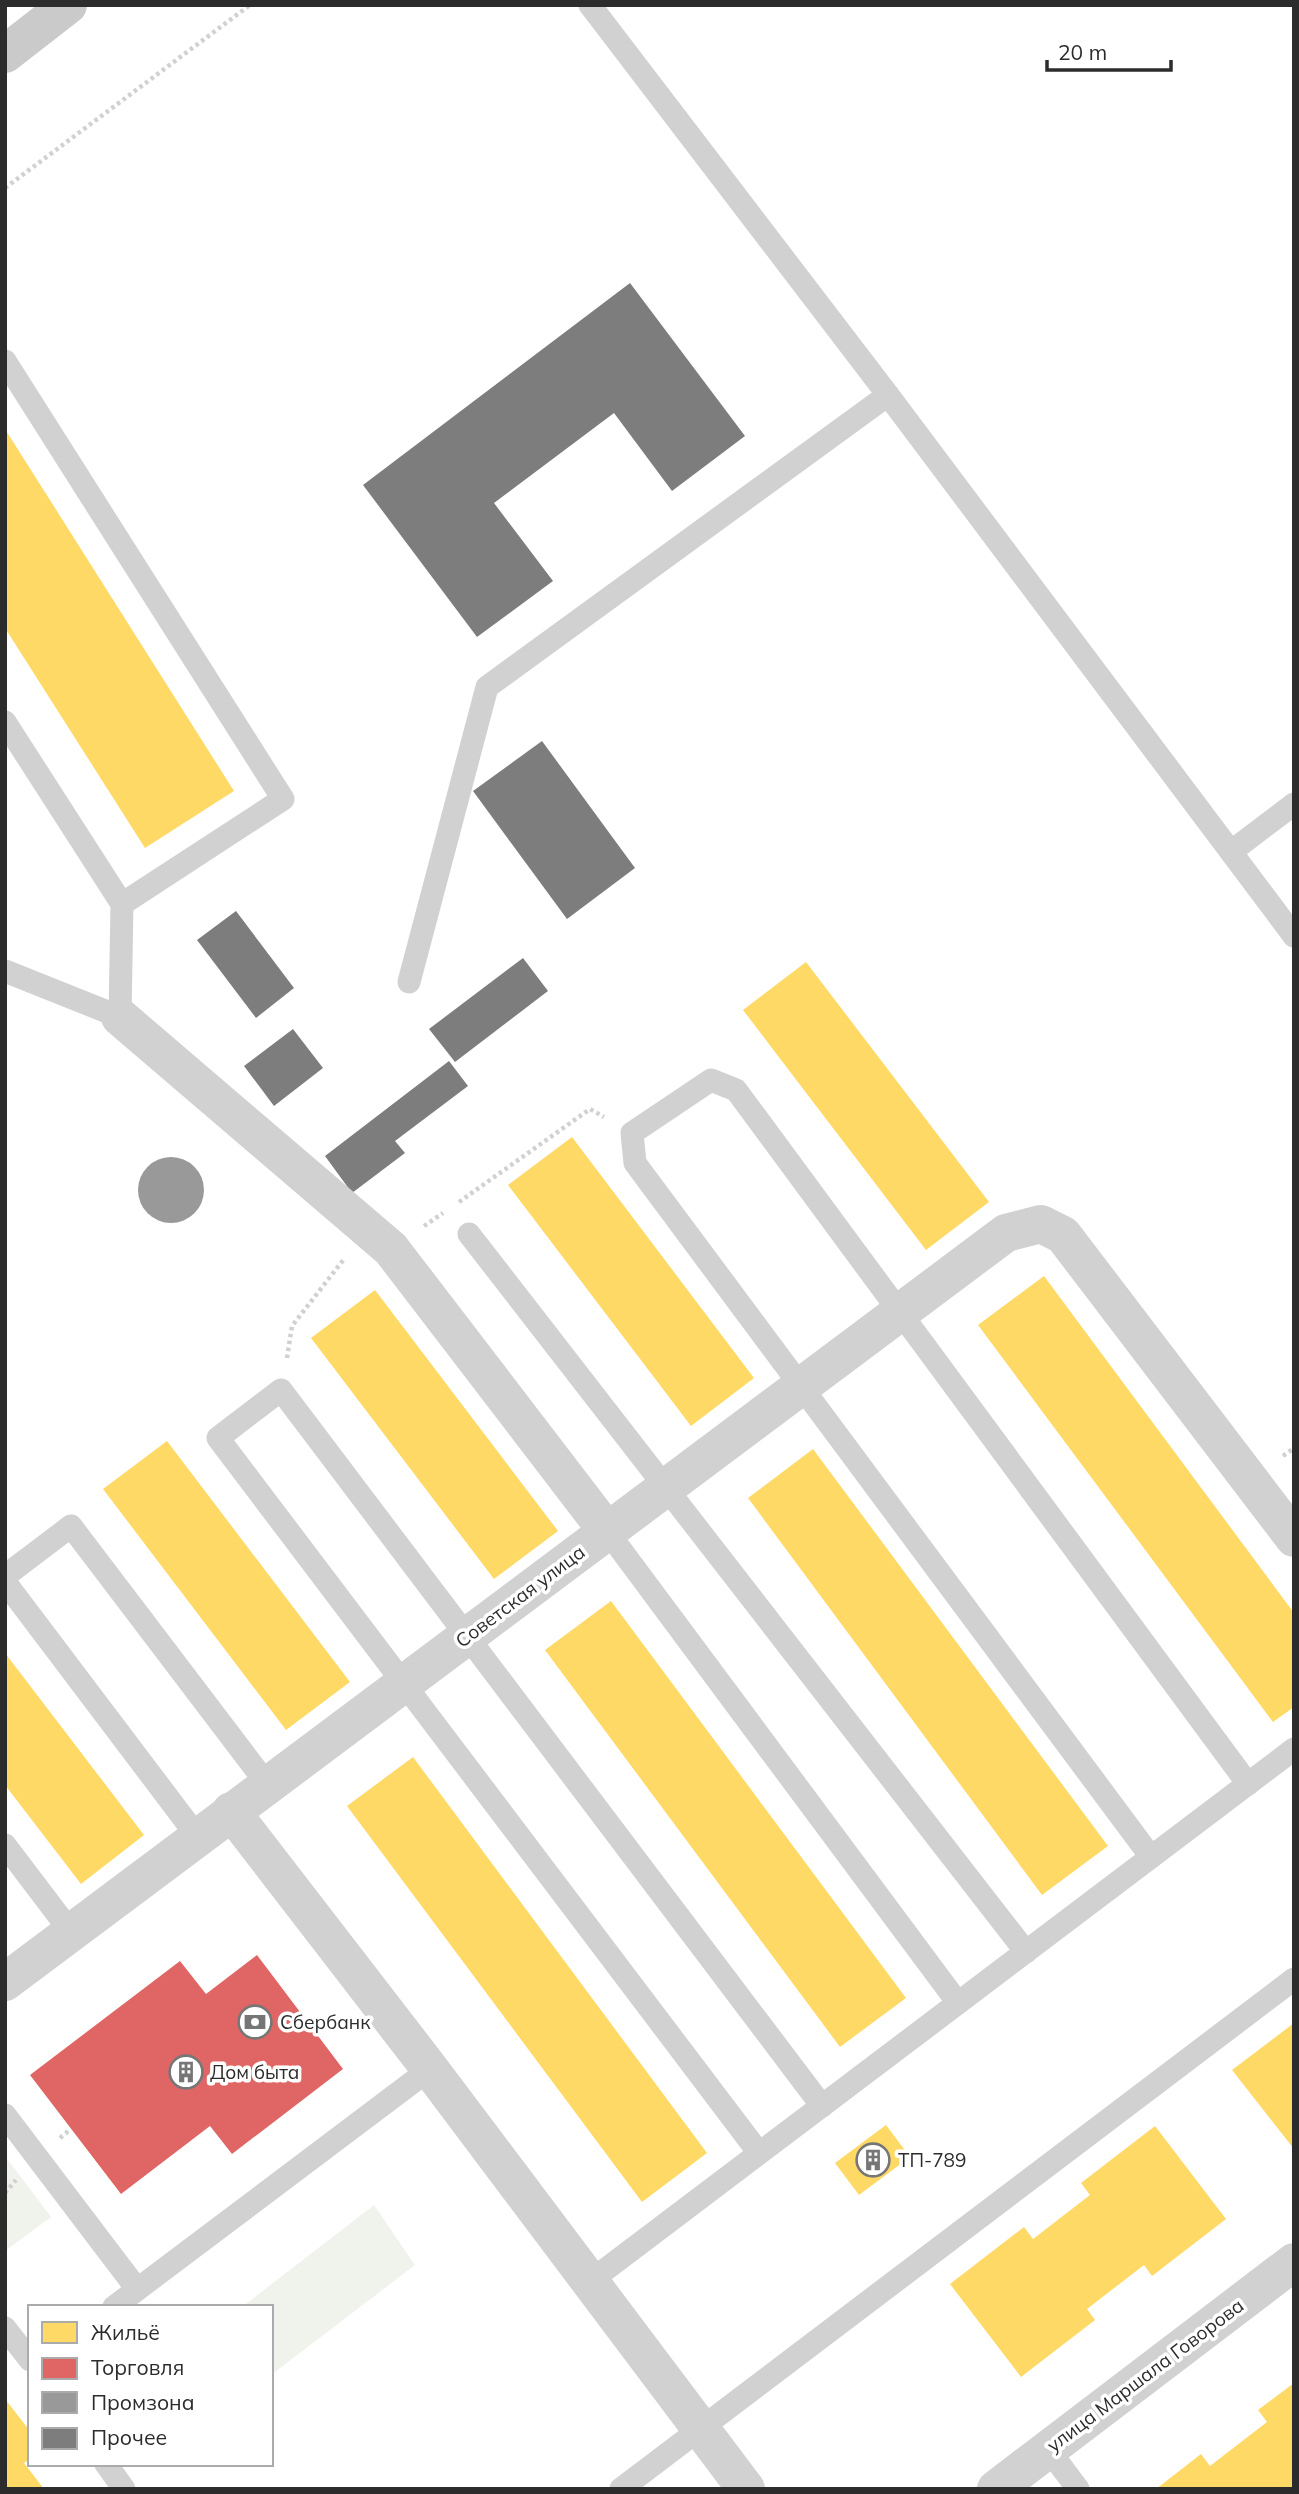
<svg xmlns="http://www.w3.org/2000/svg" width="1299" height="2494" font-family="Mulish,sans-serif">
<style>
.green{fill:#f0f3eb}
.homes{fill:#ffd966}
.shops{fill:#e06666}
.industry{fill:#999}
.building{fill:#7d7d7d}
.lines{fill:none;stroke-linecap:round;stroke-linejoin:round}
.path{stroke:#d1d1d1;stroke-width:4.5;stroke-dasharray:3.5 3.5;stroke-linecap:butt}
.lane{stroke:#d1d1d1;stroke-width:23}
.street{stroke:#d1d1d1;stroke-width:38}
.secondary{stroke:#cacaca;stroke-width:38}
.labels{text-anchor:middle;stroke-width:7;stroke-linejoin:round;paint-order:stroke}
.street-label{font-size:19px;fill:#2c2c2c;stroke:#fff}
.poi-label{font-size:19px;fill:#2c2c2c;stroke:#fff;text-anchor:start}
</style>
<rect width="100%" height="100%" fill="#fff"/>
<!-- green -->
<g class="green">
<path d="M5,2156L51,2217L5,2251Z"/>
<path d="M374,2205L415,2265L271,2375V2307H242Z"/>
</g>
<!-- homes -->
<g class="homes">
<path d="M5,429L234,791L145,848L5,628Z"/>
<path d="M806,962L989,1202L926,1250L743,1010Z"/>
<path d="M572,1137L754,1378L691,1426L508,1185Z"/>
<path d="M1044,1276L1294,1613V1707L1273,1722L978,1325Z"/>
<path d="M375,1290L558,1531L494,1579L311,1338Z"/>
<path d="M167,1441L350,1682L286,1730L103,1489Z"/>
<path d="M813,1449L1108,1846L1042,1895L748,1498Z"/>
<path d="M611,1601L906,1998L840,2047L545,1650Z"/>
<path d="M5,1653L144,1835L81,1884L5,1785Z"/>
<path d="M413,1757L707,2153L642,2202L347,1806Z"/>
<path d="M1294,2023V2149L1232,2070Z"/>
<path d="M886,2125L910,2157L859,2195L835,2163Z"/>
<path d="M1155,2126L1226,2219L1152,2276L1144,2265L1087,2309L1095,2320L1021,2377L950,2284L1024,2227L1033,2239L1090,2195L1081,2183Z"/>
<path d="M1294,2383V2489H1156L1201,2454L1210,2466L1267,2422L1258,2410Z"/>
<path d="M5,2399L30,2431V2459L24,2463L44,2489H5Z"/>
</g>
<!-- shops -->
<path class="shops" d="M257,1955L343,2069L232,2154L210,2126L121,2194L30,2075L180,1961L206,1994Z"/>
<!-- industry -->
<circle class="industry" cx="171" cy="1190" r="33"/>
<!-- building -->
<g class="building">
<path d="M630,283L745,436L672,491L614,413L494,503L553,581L477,637L363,485Z"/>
<path d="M542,741L635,868L567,919L473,791Z"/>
<path d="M236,911L294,988L256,1018L197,940Z"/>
<path d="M523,958L548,991L455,1062L429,1029Z"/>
<path d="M293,1029L323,1068L274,1106L244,1066Z"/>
<path d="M449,1061L468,1086L395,1141L405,1153L352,1193L325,1156Z"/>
</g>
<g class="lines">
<!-- path -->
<g class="path">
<path d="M5,188L250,5"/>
<path d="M459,1202L590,1109L604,1117"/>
<path d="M424,1226L443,1213"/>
<path d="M287,1358L292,1326L344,1259"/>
<path d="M1283,1456L1294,1448"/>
<path d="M60,2138L71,2129"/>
<path d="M5,2193L16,2180"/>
</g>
<!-- lane -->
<g class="lane">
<path d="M590,5L888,395"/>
<path d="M5,361L283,799L122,904"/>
<path d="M5,722L122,904L120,1017L5,971"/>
<path d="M1232,851L1294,804"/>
<path d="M409,982L487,687L888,395L1294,936"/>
<path d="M469,1234L1026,1952"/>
<path d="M607,1531L958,2003"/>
<path d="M5,1576L71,1526L267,1784"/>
<path d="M5,1582L197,1836"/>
<path d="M5,1845L71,1932"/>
<path d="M1151,1857L635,1163L632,1133L711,1080L736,1090L1248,1784"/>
<path d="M5,2115L137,2289"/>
<path d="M759,2153L218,1438L281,1390L822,2106"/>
<path d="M589,2282L1294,1749"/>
<path d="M114,2307L430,2069"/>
<path d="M5,2328L30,2360"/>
<path d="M1048,2449L1078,2489"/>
<path d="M106,2464L124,2489"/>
<path d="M621,2489L1294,1979"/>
</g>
<!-- street -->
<g class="street">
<path d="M120,1017L391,1249L607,1531"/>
<path d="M231,1811L430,2069L746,2489"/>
<path d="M5,1982L1006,1233L1041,1224L1063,1235L1294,1538"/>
<path d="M996,2489L1294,2262"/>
</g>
<!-- secondary -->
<path class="secondary" d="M5,54L68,5"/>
</g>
<!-- icons -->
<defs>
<symbol id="bank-ring" viewBox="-11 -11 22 22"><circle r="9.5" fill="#fff" stroke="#767676" stroke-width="1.5"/><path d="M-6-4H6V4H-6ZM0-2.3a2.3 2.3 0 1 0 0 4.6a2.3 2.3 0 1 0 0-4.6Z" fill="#767676"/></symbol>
<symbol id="building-ring" viewBox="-11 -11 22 22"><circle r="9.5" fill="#fff" stroke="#767676" stroke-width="1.5"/><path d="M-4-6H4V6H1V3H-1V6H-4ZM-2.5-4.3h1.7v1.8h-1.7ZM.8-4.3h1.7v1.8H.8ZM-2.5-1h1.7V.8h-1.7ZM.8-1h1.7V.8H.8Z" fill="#767676"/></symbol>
</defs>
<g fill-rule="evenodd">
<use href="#bank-ring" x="236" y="2003" width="38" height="38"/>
<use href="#building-ring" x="167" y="2053" width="38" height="38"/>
<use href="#building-ring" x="854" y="2141" width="38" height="38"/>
</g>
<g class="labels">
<!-- street labels -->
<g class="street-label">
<text transform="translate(520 1596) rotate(-37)" y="7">Советская улица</text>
<text transform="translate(1145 2375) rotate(-37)" y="7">улица Маршала Говорова</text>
</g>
<!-- poi labels -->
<g class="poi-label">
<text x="280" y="2029">Сбербанк</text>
<text x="210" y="2079">Дом быта</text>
<text x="898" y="2167">ТП-789</text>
</g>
</g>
<!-- border -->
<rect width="1299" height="2494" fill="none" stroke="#2c2c2c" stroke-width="14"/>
<!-- legend -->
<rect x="28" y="2305" width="245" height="161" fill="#ffffff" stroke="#ababab" stroke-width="2"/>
<rect x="42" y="2322" width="35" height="21" fill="#ffd966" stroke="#ababab" stroke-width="2"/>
<text x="91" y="2340" font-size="21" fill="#2c2c2c">Жильё</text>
<rect x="42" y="2358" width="35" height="21" fill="#e06666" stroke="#ababab" stroke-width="2"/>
<text x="91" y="2375" font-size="21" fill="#2c2c2c">Торговля</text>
<rect x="42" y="2392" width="35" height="21" fill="#999999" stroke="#ababab" stroke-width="2"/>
<text x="91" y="2410" font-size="21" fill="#2c2c2c">Промзона</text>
<rect x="42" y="2428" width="35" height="21" fill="#7d7d7d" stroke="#ababab" stroke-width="2"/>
<text x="91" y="2445" font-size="21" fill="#2c2c2c">Прочее</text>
<!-- scale -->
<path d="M1047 60v10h124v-10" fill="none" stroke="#2c2c2c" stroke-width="3.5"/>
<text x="1058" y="60" font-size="21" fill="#2c2c2c" stroke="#ffffff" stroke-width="5" paint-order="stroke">20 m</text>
</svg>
